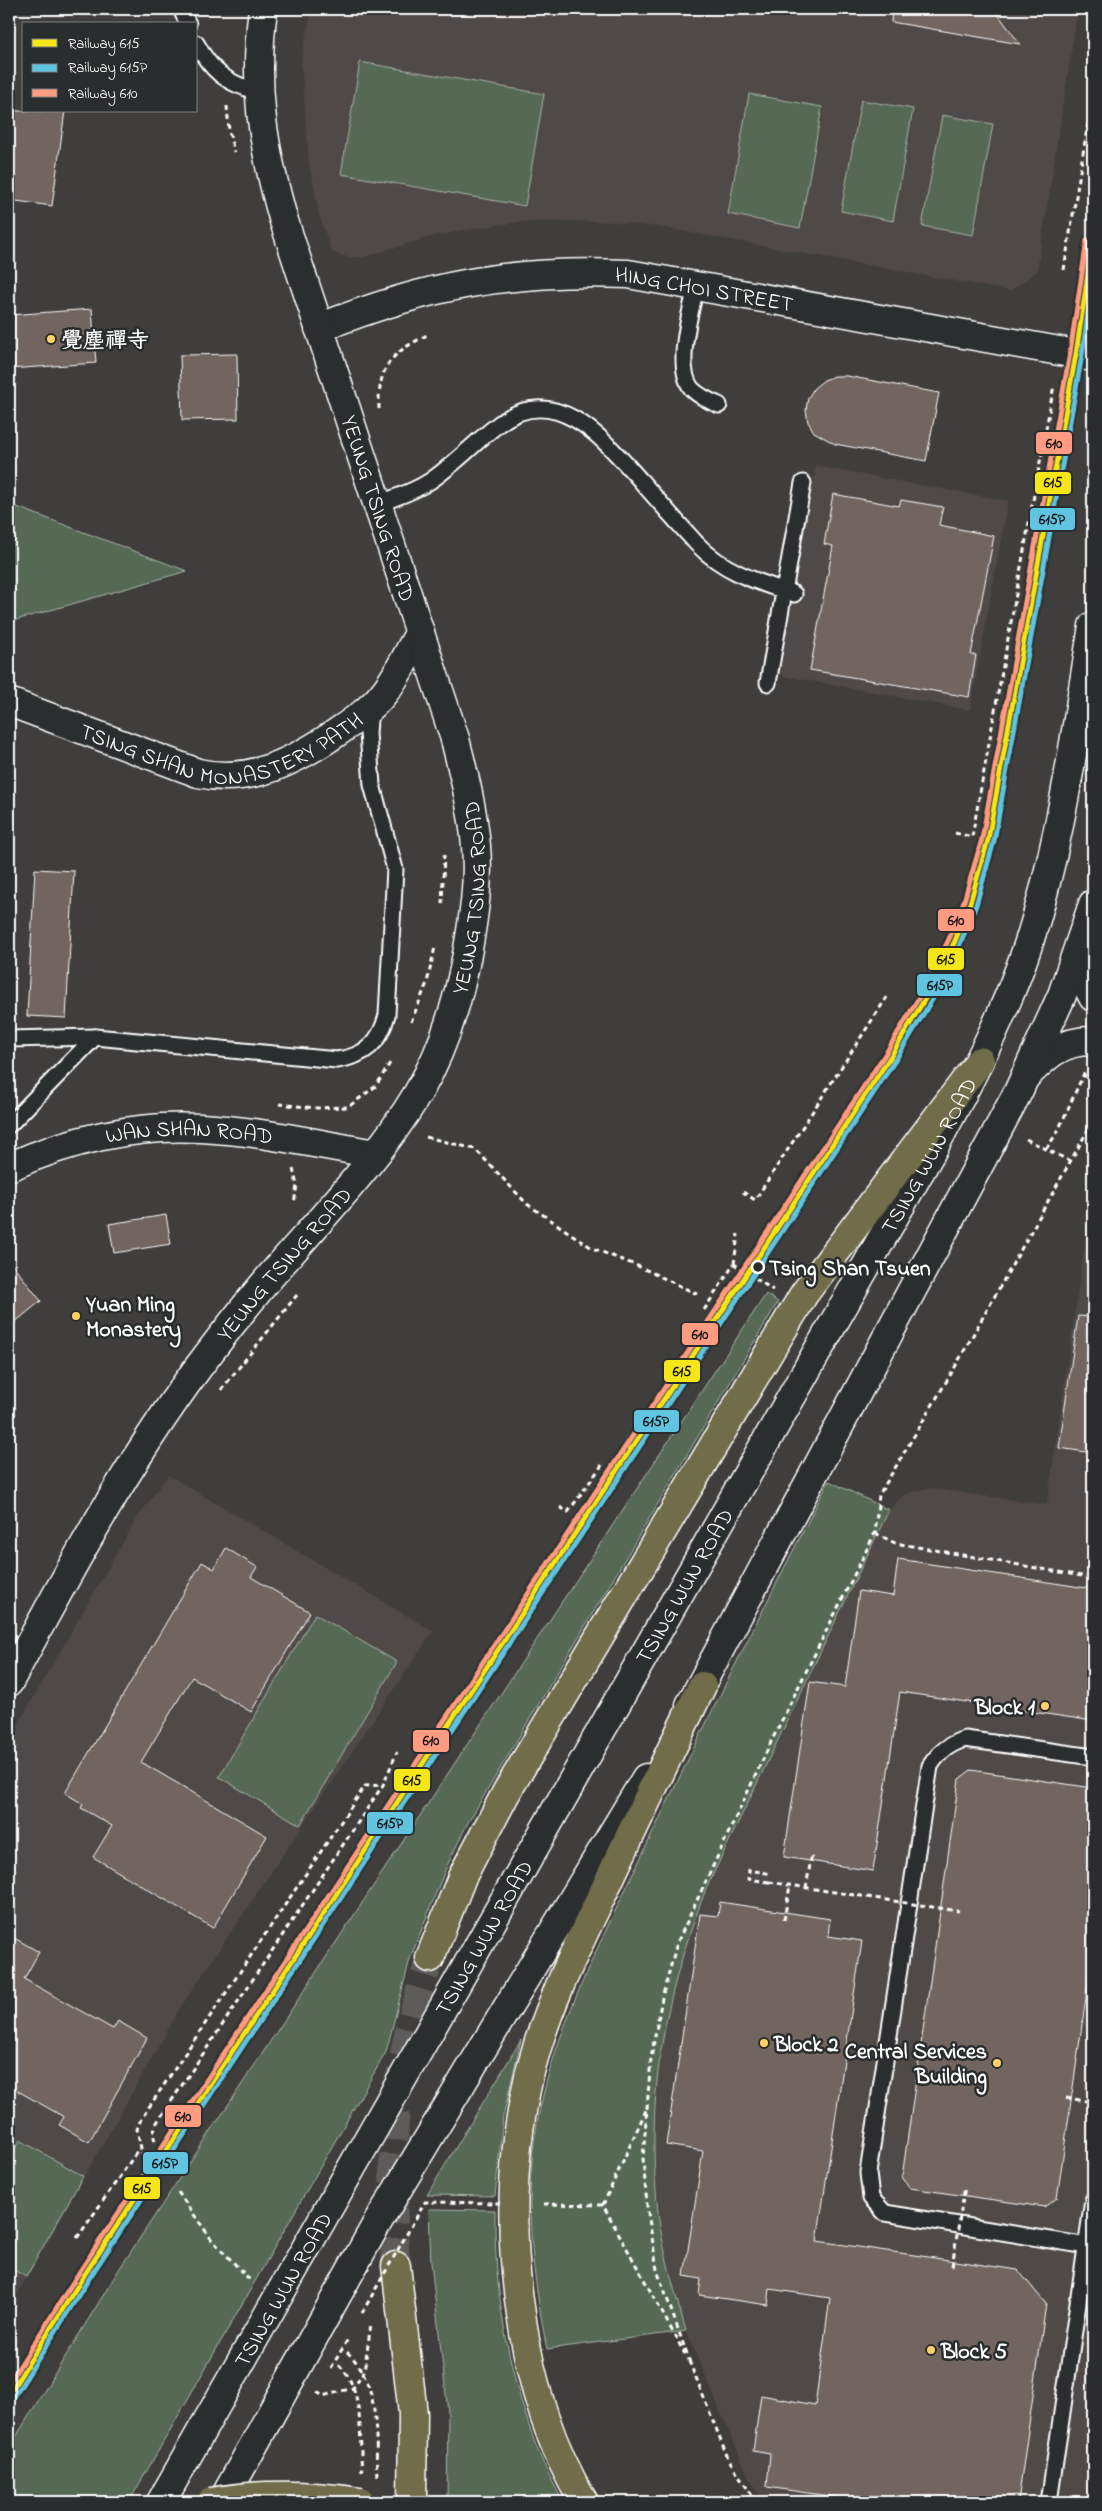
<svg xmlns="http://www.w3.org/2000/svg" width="1102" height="2511" font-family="'Indie Flower','LXGW WenKai TC',sans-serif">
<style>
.built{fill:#4f4a47}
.green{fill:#556954;stroke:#aab4aa}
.building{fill:#72655f;stroke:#fff}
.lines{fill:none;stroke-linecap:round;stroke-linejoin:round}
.primary-tunnel{stroke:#5d5b5a;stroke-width:28;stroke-dasharray:28 14;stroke-linecap:butt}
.lane-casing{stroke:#fff;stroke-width:19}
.street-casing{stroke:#fff;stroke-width:31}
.secondary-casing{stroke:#fff;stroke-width:31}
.primary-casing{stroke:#fff;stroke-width:31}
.path{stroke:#fff;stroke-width:3;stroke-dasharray:5 4;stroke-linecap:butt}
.lane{stroke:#2a2d2e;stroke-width:15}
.street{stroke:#2a2d2e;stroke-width:28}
.secondary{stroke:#2a2d2e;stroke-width:28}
.primary{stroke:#716d4b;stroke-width:28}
.primary-bridge-casing{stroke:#fff;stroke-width:31;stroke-linecap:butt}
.path-bridge{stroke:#fff;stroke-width:3;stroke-dasharray:5 4;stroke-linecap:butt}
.primary-bridge{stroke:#716d4b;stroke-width:28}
.rail-1-casing{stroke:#2a2d2e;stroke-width:9}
.rail-2-casing{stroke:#2a2d2e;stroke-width:9}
.rail-3-casing{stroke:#2a2d2e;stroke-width:9}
.rail-1{stroke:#f4e619;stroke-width:5}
.rail-2{stroke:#60c3e0;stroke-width:5}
.rail-3{stroke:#ff9b80;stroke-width:5}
.poi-dot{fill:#ffd166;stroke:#2a2d2e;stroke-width:2}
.stop-dot{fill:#2a2d2e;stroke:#fff;stroke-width:2.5}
.labels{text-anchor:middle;stroke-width:5;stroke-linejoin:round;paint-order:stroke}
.street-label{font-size:22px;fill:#fff;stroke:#2a2d2e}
.poi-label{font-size:22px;font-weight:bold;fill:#fff;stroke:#2a2d2e;text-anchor:start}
.stop-label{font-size:22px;font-weight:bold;fill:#fff;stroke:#2a2d2e;text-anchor:start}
.line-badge{stroke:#2a2d2e;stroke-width:2}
.pale-badge-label{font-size:14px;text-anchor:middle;font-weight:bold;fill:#111}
</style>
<rect width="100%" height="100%" fill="#403e3d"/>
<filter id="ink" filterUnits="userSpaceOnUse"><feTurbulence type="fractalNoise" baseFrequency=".02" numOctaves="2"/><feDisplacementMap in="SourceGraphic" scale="10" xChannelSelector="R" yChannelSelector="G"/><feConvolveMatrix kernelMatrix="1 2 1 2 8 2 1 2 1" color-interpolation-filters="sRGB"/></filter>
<g filter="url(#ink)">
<!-- built -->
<g class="built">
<path d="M312,9H1078L1037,271L1010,291L659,227L614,222L567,221L521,222L475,228L430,237L364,257H347L332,252L320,218L309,162L301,60Z"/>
<path d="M816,466L1008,501L970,710L779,675Z"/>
<path d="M1093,1187V2502H764L749,2478L686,2331L670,2276L660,2221L654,2165V2108L660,2052L670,1996L685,1942L706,1889L889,1510L905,1494L928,1488L1047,1505Z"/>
<path d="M168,1475L433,1631L182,2005L9,2309V1740L137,1518Z"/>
</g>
<!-- green -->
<g class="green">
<path d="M360,62L544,94L525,206L341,174Z"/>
<path d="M749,94L822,107L800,228L728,214Z"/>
<path d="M861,100L913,109L893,221L841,211Z"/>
<path d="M942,115L993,124L973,235L922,226Z"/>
<path d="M9,504L187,571L9,622Z"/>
<path d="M766,1294L778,1302L466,1826L445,1870L410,1959L386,2052L129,2502H9V2448L120,2268Z"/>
<path d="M829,1481L889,1510L706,1889C663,1999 644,2102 659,2220C665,2258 675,2294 686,2331L547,2349C533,2278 524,2207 535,2135C551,2034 599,1946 642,1855C702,1729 765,1605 829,1481Z"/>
<path d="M315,1614L397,1662L300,1825L219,1777Z"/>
<path d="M521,2040L503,2117L495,2196L427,2195Z"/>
<path d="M20,2140L83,2176L26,2277L9,2267V2160Z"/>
<path d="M429,2209L495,2210C494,2289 507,2366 534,2440C541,2461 553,2482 563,2502H447L448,2412L431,2263Z"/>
</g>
<!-- building -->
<g class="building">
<path d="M892,9H994L1020,44L891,22Z"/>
<path d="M9,111H65L52,206L9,200Z"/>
<path d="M92,309L96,363L9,369V315Z"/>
<path d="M237,354L238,419L182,420L180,355Z"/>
<path d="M835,376H847L939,393L926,461L835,444L814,432L808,422L806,410L808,398L814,388L824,380Z"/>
<path d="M833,494L899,506L901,500L943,507L939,525L994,536L971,655H976L969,697L810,670L833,546L824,544Z"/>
<path d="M35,869L74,871L66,1018L27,1016Z"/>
<path d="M166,1215L171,1244L114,1253L109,1224Z"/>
<path d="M9,1260L41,1301L9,1327Z"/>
<path d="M1078,1316L1093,1317V1453L1059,1448Z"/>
<path d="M226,1548L257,1567L251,1577L310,1612L251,1712L192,1677L141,1762L267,1836L213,1928L93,1857L112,1826L81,1808L83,1804L65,1793L202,1562L214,1569Z"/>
<path d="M898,1559L1093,1589V1721L900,1692L873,1871L784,1857L810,1682L845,1687L859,1591L893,1596Z"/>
<path d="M971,1770L1093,1788V1949L1057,2198L1044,2207L910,2188L902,2177L959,1779Z"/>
<path d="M720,1902L830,1919L828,1936L862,1941L817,2241L1018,2270L1046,2304L1018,2502H869L767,2487L770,2454L753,2451L761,2395L815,2405L830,2298L770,2289L768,2305L699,2295L701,2279L684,2276L703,2151L666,2145L700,1914L718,1916Z"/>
<path d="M9,1935L39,1952L24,1979L113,2029L118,2021L147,2038L89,2142L59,2125L64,2117L9,2086Z"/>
</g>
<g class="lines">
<!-- primary-tunnel -->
<path class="primary-tunnel" d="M396,2266C392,2196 390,2124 404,2054C410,2021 420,1990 430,1958"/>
<defs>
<g id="lane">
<path d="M181,9L188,24"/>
<path d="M196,43C211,71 228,85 258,91"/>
<path d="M696,286C691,312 674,367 692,389C700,397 709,401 719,405"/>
<path d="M378,504C396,497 414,492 430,481C455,464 476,441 500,423C557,381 606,442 641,481C659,502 678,523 697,544C724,572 758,582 794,594"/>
<path d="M768,683L803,483"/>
<path d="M9,1039L95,1037L337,1060C365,1056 380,1043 387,1015L395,869L372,785L368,733L370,708"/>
<path d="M9,1125L95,1037"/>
<path d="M1087,2246L885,2213L871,2198L868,2173L930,1766C939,1752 949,1744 965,1739L1093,1757"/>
<path d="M1049,2502L1093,2200"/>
</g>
<g id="street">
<path id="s1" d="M319,328C427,285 511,269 628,274L1093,357"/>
<path id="s2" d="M9,702L198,773C251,785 297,760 339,731C355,720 371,709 383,694C398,676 408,652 420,632"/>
<path d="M1083,940V978L1093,997"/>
<path d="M1025,1077C1046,1056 1062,1040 1093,1041"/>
<path id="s3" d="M9,1167C68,1140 136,1124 201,1128C260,1131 318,1144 375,1154"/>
<path id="s4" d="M9,1682C67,1575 124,1468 197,1369C224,1333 252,1297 282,1263C330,1209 381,1155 418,1093C444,1049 459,999 468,949C474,915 479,881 476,846C473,810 464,775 455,739L283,218C262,143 253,86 263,9"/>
</g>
<g id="secondary">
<path d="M690,1705L1018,1092L1062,995L1093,904"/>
<path id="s5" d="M161,2502L934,1147C974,1073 1014,998 1037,916C1064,821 1077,723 1093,626"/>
<path d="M222,2502L376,2225L646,1778"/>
</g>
<g id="primary">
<path d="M430,1958L462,1877L506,1793L804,1294L980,1061"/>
<path d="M396,2266L413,2414L412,2502"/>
<path d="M584,2502C549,2445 530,2380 521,2314C509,2235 511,2154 529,2076C545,2011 575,1951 604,1891C636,1822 669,1754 702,1686"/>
</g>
</defs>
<!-- lane casing -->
<use href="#lane" class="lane-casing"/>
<!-- street casing -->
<use href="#street" class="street-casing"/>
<!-- secondary casing -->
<use href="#secondary" class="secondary-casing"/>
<!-- primary casing -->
<use href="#primary" class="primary-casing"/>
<!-- path -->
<g class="path">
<path d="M227,106L229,131L234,152"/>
<path d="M1064,270L1093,92"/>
<path d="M379,409C378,364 392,353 429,334"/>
<path d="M955,833L972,837L1054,385"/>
<path d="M442,904L444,855"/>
<path d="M411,1022L427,983L435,947"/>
<path d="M1083,1076H1093"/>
<path d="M279,1104L316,1108L348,1107L376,1086L390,1063"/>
<path d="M426,1137L475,1149L527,1204L592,1248L640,1267L697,1294"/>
<path d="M1026,1139L1072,1162"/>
<path d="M1046,1149L1057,1133L1085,1071"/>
<path d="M293,1169L297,1185L294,1204"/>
<path d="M743,1192L755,1200L887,997"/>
<path d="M734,1264L738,1234"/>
<path d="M704,1310L734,1264L773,1290"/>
<path d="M221,1390L297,1295"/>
<path d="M560,1507L568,1512L602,1465"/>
<path d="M875,1533L895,1543L1093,1578"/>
<path d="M9,1727L17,1711"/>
<path d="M769,1882L748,1879L749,1870L772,1874"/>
<path d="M806,1888L812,1853"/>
<path d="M784,1920L790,1885"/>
<path d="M1066,2098L1093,2102"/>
<path d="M155,2141L153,2134L156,2124L383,1785L397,1752"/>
<path d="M143,2158L137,2129L141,2119L365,1786L382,1785"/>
<path d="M178,2192L212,2240L252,2282"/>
<path d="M544,2204L603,2205L685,2354"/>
<path d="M603,2205L647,2108"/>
<path d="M77,2238L139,2149"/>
<path d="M347,2352C381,2383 375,2435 377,2478"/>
<path d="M689,2361L728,2458L756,2502"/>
<path d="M690,2363L657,2270L647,2206L643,2158L651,2058L662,1998L677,1943L772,1740L875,1533L879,1495L955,1367L1093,1121"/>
<path d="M339,2365C365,2390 359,2439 362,2472"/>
<path d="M317,2392L323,2396L353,2388L364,2371L371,2324"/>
</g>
<!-- lane -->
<use href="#lane" class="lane"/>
<!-- street -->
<use href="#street" class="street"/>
<!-- secondary -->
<use href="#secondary" class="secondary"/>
<!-- primary -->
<use href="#primary" class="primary"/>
<defs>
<path id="primary-bridge" d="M211,2502C260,2493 310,2494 360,2502"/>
</defs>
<!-- primary-bridge casing -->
<use href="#primary-bridge" class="primary-bridge-casing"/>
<!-- path-bridge -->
<g class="path-bridge">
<path d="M769,1882L959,1911"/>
<path d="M952,2266L965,2186"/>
<path d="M362,2313L425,2202L500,2203"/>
<path d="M331,2368L348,2339"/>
</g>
<!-- primary-bridge -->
<use href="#primary-bridge" class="primary-bridge"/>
<defs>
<path id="rail-1" d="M9,2394L85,2274L891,1056L929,992L955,941L970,903L988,840L1076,354L1093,241"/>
<path id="rail-2" d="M14,2397L90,2277L896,1059L935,995L960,944L976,905L994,841L1082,355L1093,281"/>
<path id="rail-3" d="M9,2383L80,2271L886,1053L924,989L949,939L964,901L982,839L1070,353L1087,240"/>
</defs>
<!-- rail-1 casing -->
<use href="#rail-1" class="rail-1-casing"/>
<!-- rail-2 casing -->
<use href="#rail-2" class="rail-2-casing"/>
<!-- rail-3 casing -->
<use href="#rail-3" class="rail-3-casing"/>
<!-- rail-1 -->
<use href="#rail-1" class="rail-1"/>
<!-- rail-2 -->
<use href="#rail-2" class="rail-2"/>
<!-- rail-3 -->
<use href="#rail-3" class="rail-3"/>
</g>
</g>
<!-- markers -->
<g class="poi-dot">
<circle cx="51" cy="339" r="5"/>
<circle cx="76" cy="1316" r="5"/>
<circle cx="1045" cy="1706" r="5"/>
<circle cx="764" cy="2043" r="5"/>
<circle cx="997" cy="2063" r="5"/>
<circle cx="931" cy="2350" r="5"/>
</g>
<circle class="stop-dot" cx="758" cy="1267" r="6"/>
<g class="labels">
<!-- street labels -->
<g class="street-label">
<text dy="8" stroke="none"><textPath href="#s1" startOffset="394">HING CHOI STREET</textPath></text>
<text transform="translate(379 508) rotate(72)" y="8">YEUNG TSING ROAD</text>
<text dy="8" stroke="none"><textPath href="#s2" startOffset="228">TSING SHAN MONASTERY PATH</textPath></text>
<text dy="8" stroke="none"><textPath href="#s4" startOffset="924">YEUNG TSING ROAD</textPath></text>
<text dy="8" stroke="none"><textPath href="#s3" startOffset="186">WAN SHAN ROAD</textPath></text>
<text dy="8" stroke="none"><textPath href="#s5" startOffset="1550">TSING WUN ROAD</textPath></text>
<text dy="8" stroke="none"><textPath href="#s4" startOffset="502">YEUNG TSING ROAD</textPath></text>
<text dy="8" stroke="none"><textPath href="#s5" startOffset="1055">TSING WUN ROAD</textPath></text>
<text dy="8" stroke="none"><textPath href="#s5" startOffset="650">TSING WUN ROAD</textPath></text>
<text dy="8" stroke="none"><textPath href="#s5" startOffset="245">TSING WUN ROAD</textPath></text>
</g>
<!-- poi labels -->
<g class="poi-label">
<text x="61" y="347">覺塵禪寺</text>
<text x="86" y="1311">Yuan Ming<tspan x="86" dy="25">Monastery</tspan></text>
<text x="1035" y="1714" text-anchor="end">Block 1</text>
<text x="774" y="2051">Block 2</text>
<text x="987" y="2058" text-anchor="end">Central Services<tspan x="987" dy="25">Building</tspan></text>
<text x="941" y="2358">Block 5</text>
</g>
<!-- stop labels -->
<g class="stop-label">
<text x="769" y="1275">Tsing Shan Tsuen</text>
</g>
</g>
<g class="line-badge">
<rect x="1035" y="431" width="38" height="24" rx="5" fill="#ff9b80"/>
<rect x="1034" y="471" width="38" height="24" rx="5" fill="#f4e619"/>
<rect x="1029" y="507" width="47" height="24" rx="5" fill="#60c3e0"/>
<rect x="937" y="908" width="38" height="24" rx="5" fill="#ff9b80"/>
<rect x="927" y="947" width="38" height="24" rx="5" fill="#f4e619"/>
<rect x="916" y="973" width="47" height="24" rx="5" fill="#60c3e0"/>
<rect x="681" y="1322" width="38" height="24" rx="5" fill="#ff9b80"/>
<rect x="663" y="1359" width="38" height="24" rx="5" fill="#f4e619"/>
<rect x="633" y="1409" width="47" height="24" rx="5" fill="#60c3e0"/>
<rect x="412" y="1729" width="38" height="24" rx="5" fill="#ff9b80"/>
<rect x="393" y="1768" width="38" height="24" rx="5" fill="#f4e619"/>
<rect x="366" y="1811" width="48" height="24" rx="5" fill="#60c3e0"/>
<rect x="164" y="2104" width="38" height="24" rx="5" fill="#ff9b80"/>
<rect x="142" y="2151" width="47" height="24" rx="5" fill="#60c3e0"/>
<rect x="123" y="2176" width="38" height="24" rx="5" fill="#f4e619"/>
</g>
<g class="pale-badge-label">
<text x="1054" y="448">610</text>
<text x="1053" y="487">615</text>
<text x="1052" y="524">615P</text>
<text x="956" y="925">610</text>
<text x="946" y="964">615</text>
<text x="940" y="990">615P</text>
<text x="700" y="1339">610</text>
<text x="682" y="1376">615</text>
<text x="656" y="1426">615P</text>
<text x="431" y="1745">610</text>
<text x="412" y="1785">615</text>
<text x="390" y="1828">615P</text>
<text x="183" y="2121">610</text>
<text x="165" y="2168">615P</text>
<text x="142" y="2193">615</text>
</g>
<!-- margin -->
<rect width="1102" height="2511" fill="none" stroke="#2a2d2e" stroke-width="30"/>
<rect x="15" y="15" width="1072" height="2481" fill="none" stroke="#fff" stroke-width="2" filter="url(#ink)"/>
<!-- legend -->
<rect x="22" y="22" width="175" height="90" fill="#2a2d2e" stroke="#7f8182"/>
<rect x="32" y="39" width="25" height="8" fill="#f4e619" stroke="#7f8182"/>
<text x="68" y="48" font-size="15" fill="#ffffff">Railway 615</text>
<rect x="32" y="64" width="25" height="8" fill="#60c3e0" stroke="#7f8182"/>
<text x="68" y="72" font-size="15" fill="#ffffff">Railway 615P</text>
<rect x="32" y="89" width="25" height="8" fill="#ff9b80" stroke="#7f8182"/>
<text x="68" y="98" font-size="15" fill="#ffffff">Railway 610</text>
</svg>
